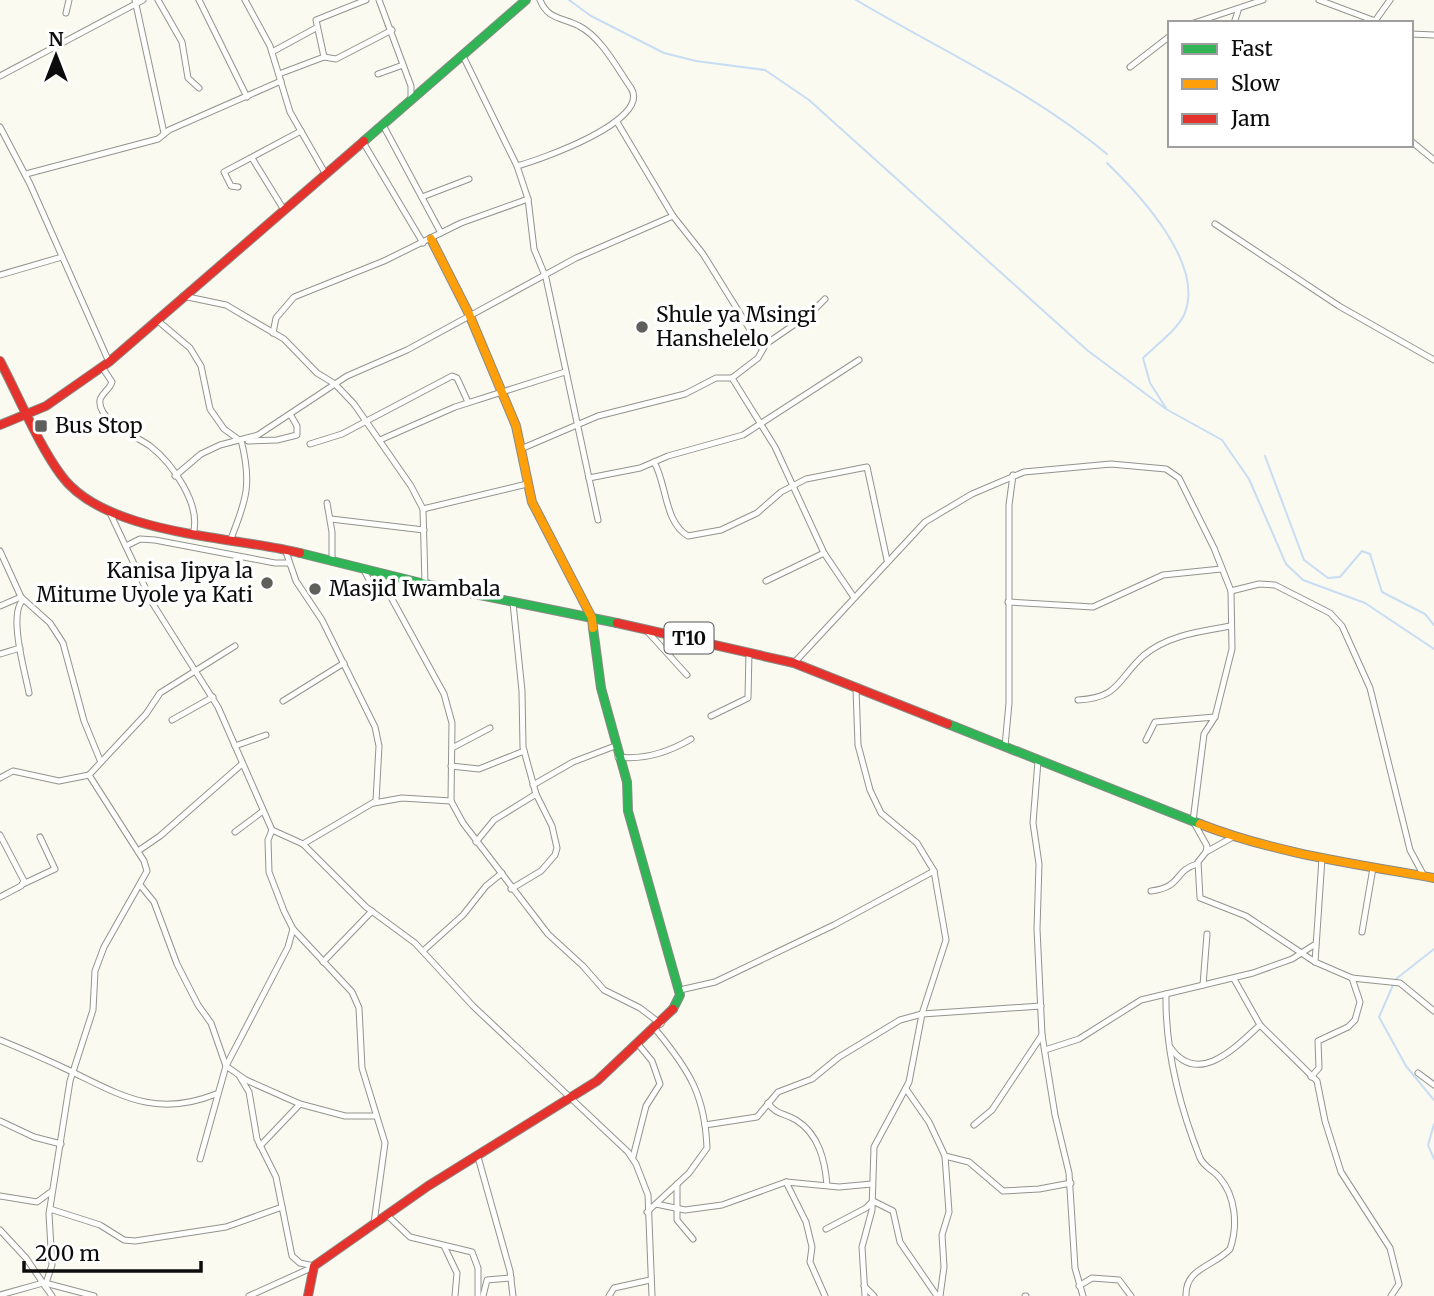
<svg xmlns="http://www.w3.org/2000/svg" width="1434" height="1296" font-family="Merriweather,serif">
<style>
.lines{fill:none;stroke-linecap:round;stroke-linejoin:round}
.stream{stroke:#c8ddf3;stroke-width:2}
.street-casing{stroke:#93938f;stroke-width:7}
.fast-casing{stroke:#8a8a85;stroke-width:10}
.slow-casing{stroke:#8a8a85;stroke-width:10}
.jam-casing{stroke:#8a8a85;stroke-width:10}
.street{stroke:#fefefd;stroke-width:5}
.fast{stroke:#30b455;stroke-width:8}
.slow{stroke:#ff9f0a;stroke-width:8}
.jam{stroke:#e5322d;stroke-width:8}
.poi-dot{fill:#5f5f5c;stroke:#fff;stroke-width:2.5}
.labels{text-anchor:middle;stroke-width:7;stroke-linejoin:round;paint-order:stroke}
.shield{fill:#fff;stroke:#555;stroke-width:2}
.shield-label{font-size:19px;font-weight:bold;fill:#0c0c0c}
.poi-label{font-size:21px;fill:#0c0c0c;stroke:#fff;text-anchor:start}
</style>
<rect width="100%" height="100%" fill="#fafaf0"/>
<g class="lines">
<!-- stream -->
<g class="stream">
<path d="M569,0L591,16L664,53L696,61L765,70L809,100L1087,350L1166,409L1222,440L1249,479L1286,564L1303,580L1365,603L1434,649"/>
<path d="M856,0C940,50 1032,91 1107,154"/>
<path d="M1107,163C1140,195 1206,265 1184,315C1177,330 1155,346 1143,358L1150,383L1166,408"/>
<path d="M1265,456L1304,560L1328,578L1340,577L1362,551L1370,554L1382,592L1425,614L1434,625"/>
<path d="M1396,979L1434,949"/>
<path d="M1393,985L1379,1017L1406,1066L1434,1100"/>
<path d="M1434,1124L1428,1145L1434,1159"/>
</g>
<defs>
<g id="street">
<path d="M135,0L164,133"/>
<path d="M158,0L182,42L188,78L199,88"/>
<path d="M199,0L247,97"/>
<path d="M245,0L270,46L290,112L325,173"/>
<path d="M379,0L411,86V100"/>
<path d="M1319,0L1375,21L1390,0"/>
<path d="M66,13L69,0"/>
<path d="M1194,23L1263,0"/>
<path d="M1234,23L1238,11"/>
<path d="M1411,34L1434,35"/>
<path d="M272,52L316,28"/>
<path d="M463,56L517,166L528,199L534,249L546,278L598,520"/>
<path d="M324,57L336,59L392,30"/>
<path d="M1130,67L1170,36"/>
<path d="M279,74L324,57L316,20L366,0"/>
<path d="M378,74L403,65"/>
<path d="M0,76L143,0"/>
<path d="M617,122L673,216L703,254L762,349"/>
<path d="M383,125L441,233"/>
<path d="M0,127L30,184L109,362"/>
<path d="M1411,141L1434,160"/>
<path d="M363,142L423,243"/>
<path d="M252,158L284,210"/>
<path d="M517,166C539,160 652,121 631,88C617,68 601,37 579,26C562,17 548,20 540,0"/>
<path d="M26,174L158,139L169,130L281,81"/>
<path d="M238,187L231,186L224,172L301,131"/>
<path d="M422,197L469,179"/>
<path d="M1215,224L1339,306L1434,360"/>
<path d="M0,275L62,257"/>
<path d="M183,296L226,305L284,339L317,373L335,384L354,404L411,486L423,509L425,584"/>
<path d="M157,320L190,348L201,366L210,409L224,429L238,439"/>
<path d="M273,333L276,318L294,297L384,261L461,223L528,199"/>
<path d="M102,367L112,382C110,389 101,394 100,400C97,421 138,437 150,446C172,463 202,505 193,534"/>
<path d="M732,378L758,358L766,344L811,313L825,299"/>
<path d="M380,440L455,407L565,372"/>
<path d="M248,441L277,440L297,435V426L290,414"/>
<path d="M310,444L342,434L452,376L457,378L468,402"/>
<path d="M523,448L598,416L685,394L716,378H732L775,447L824,553L853,596"/>
<path d="M654,462C667,484 664,522 688,536L721,530L757,513L781,492L806,479L867,467L887,560"/>
<path d="M175,476L201,454L220,445L258,435L347,376L407,350L576,258L673,216"/>
<path d="M589,478L640,468L668,456L743,435L859,360"/>
<path d="M327,503L332,532V562"/>
<path d="M423,509L527,484"/>
<path d="M110,513L153,604L218,707L272,830L303,844L366,907L415,943L473,1006L628,1152L636,1164L648,1195L652,1296"/>
<path d="M331,519L424,530"/>
<path d="M230,541C247,499 252,483 241,440"/>
<path d="M126,546L140,539L155,540L275,563H289"/>
<path d="M285,549L296,581L322,620L375,727L379,746L376,801L303,844"/>
<path d="M0,551L21,597L50,623L63,643L84,721L100,760"/>
<path d="M364,570L369,580L387,590L444,694L452,723L451,801L463,823L548,934L583,966L604,990L640,1008L661,1024"/>
<path d="M766,581L824,553"/>
<path d="M1231,591L1259,584L1275,585L1330,613L1342,626L1370,688L1410,850L1424,876"/>
<path d="M23,600C8,614 25,672 29,693"/>
<path d="M1008,602L1093,607L1163,575L1221,569"/>
<path d="M0,606L21,597"/>
<path d="M646,630L687,675"/>
<path d="M0,654L20,648"/>
<path d="M794,663L925,522L972,494L1024,472L1111,464L1166,469L1179,478L1214,548L1231,591L1232,649L1215,717L1204,734L1193,821L1207,846L1206,852"/>
<path d="M856,688L858,745L870,790L881,813L917,843L934,871L946,940L922,1014L909,1082L874,1147L872,1210L862,1247L865,1296"/>
<path d="M1078,700C1119,698 1117,680 1143,656C1167,635 1202,631 1231,626"/>
<path d="M283,701L344,663"/>
<path d="M711,716L748,698L749,652"/>
<path d="M172,720L213,697"/>
<path d="M1146,740L1155,722L1215,717"/>
<path d="M235,746L266,735"/>
<path d="M1005,746L1009,703V505L1013,475"/>
<path d="M452,748L490,728"/>
<path d="M618,757C643,760 669,752 691,739"/>
<path d="M1038,761L1033,823L1039,864L1037,929L1042,1035L1055,1115L1069,1173L1075,1268L1083,1296"/>
<path d="M451,766L479,769L524,751"/>
<path d="M0,778L13,771L59,781L89,775"/>
<path d="M533,785L573,762L615,746"/>
<path d="M374,803L402,798L451,801"/>
<path d="M272,830L268,840L269,872L284,911L293,929L352,992L359,1008L362,1068L385,1143L374,1223"/>
<path d="M235,832L263,811"/>
<path d="M0,835L24,881L21,886L0,897"/>
<path d="M1233,837L1206,852L1198,862L1200,898L1246,916L1315,962L1352,978L1360,1002L1355,1020L1348,1027L1318,1041L1319,1068L1311,1077"/>
<path d="M476,842L494,820L536,794"/>
<path d="M138,851L160,836L242,764"/>
<path d="M23,884L55,869L40,837"/>
<path d="M141,886L154,902L177,964L198,1005L211,1023L226,1066L246,1080L300,1104L345,1116H376"/>
<path d="M511,889L541,871L555,855L557,848L552,826L536,794L523,747L522,691L513,603"/>
<path d="M1151,891C1183,887 1173,871 1197,864"/>
<path d="M1362,932L1373,868"/>
<path d="M423,951L463,915L486,886L502,873"/>
<path d="M323,962L372,911"/>
<path d="M1315,962L1322,858"/>
<path d="M1352,978L1400,983L1434,1011"/>
<path d="M1234,979L1260,1025L1317,1081L1325,1121L1341,1172L1390,1248L1399,1284L1391,1296"/>
<path d="M1203,985L1207,934"/>
<path d="M680,990L715,982L834,925L934,871"/>
<path d="M1166,994C1165,1051 1179,1105 1200,1158C1204,1167 1213,1170 1219,1177C1236,1196 1238,1226 1230,1249C1213,1267 1185,1268 1186,1296"/>
<path d="M0,1040C22,1049 43,1058 64,1068C119,1094 154,1119 216,1094"/>
<path d="M1170,1047C1198,1088 1237,1046 1260,1025"/>
<path d="M1045,1050L1079,1039L1141,1000L1253,973L1292,959L1314,945"/>
<path d="M1418,1073L1434,1085"/>
<path d="M240,1077L249,1092L257,1139L276,1177L292,1256L300,1263L314,1266"/>
<path d="M906,1089L929,1122L945,1156L969,1162L1003,1191L1039,1189L1071,1183"/>
<path d="M768,1103C776,1115 785,1113 796,1120C819,1134 825,1161 827,1185"/>
<path d="M0,1121L34,1137L61,1144"/>
<path d="M705,1125L757,1117L778,1092L812,1079L839,1057L900,1020L922,1014L1041,1006"/>
<path d="M974,1125L992,1110L1042,1035"/>
<path d="M260,1146L300,1104"/>
<path d="M478,1157L510,1271L513,1296"/>
<path d="M633,1157L646,1106L660,1084L652,1061L638,1044"/>
<path d="M200,1159L226,1066L288,947L293,929"/>
<path d="M786,1182L806,1222L812,1247L810,1262L825,1296"/>
<path d="M677,1184V1220L693,1239"/>
<path d="M0,1196L37,1202L52,1191"/>
<path d="M656,1204L685,1210L722,1205L786,1182L839,1187L872,1184"/>
<path d="M50,1209L100,1225L124,1240L135,1241L226,1227L282,1207"/>
<path d="M647,1212L689,1173L707,1148C705,1095 689,1070 656,1030"/>
<path d="M387,1215L410,1237L472,1252L478,1268V1296"/>
<path d="M826,1229L866,1208L873,1201L893,1211L900,1242L937,1296"/>
<path d="M0,1230L26,1258L45,1286"/>
<path d="M444,1246L457,1273L455,1296"/>
<path d="M45,1283L94,1296"/>
<path d="M864,1286L874,1296"/>
<path d="M1079,1286L1092,1278L1119,1280L1131,1296"/>
<path d="M0,1295L43,1283"/>
<path d="M52,1296L45,1286L52,1265L49,1214L70,1081L93,1010L95,971L104,947L147,871L144,861L89,775L146,714L160,693L235,646"/>
<path d="M249,1296L311,1268"/>
<path d="M483,1296L487,1280L511,1278"/>
<path d="M609,1296L614,1288L650,1280"/>
<path d="M940,1296L944,1267L942,1235L949,1212L945,1156"/>
<path d="M1025,1296H1026"/>
</g>
<g id="fast">
<path d="M364,141L526,0"/>
<path d="M300,553L425,584L617,623"/>
<path d="M593,628L601,688L627,782L628,811L680,995L673,1009"/>
<path d="M948,724L1200,824"/>
</g>
<g id="slow">
<path d="M431,239L469,314L516,426L532,502L592,618L593,628"/>
<path d="M1200,824C1274,853 1356,864 1434,878"/>
</g>
<g id="jam">
<path d="M0,361C19,397 37,442 61,475C104,535 232,536 300,553"/>
<path d="M0,425L46,406L109,362L364,141"/>
<path d="M617,623L794,663L948,724"/>
<path d="M308,1296L314,1266L428,1186L597,1081L673,1009"/>
</g>
</defs>
<!-- street casing -->
<use href="#street" class="street-casing"/>
<!-- fast casing -->
<use href="#fast" class="fast-casing"/>
<!-- slow casing -->
<use href="#slow" class="slow-casing"/>
<!-- jam casing -->
<use href="#jam" class="jam-casing"/>
<!-- street -->
<use href="#street" class="street"/>
<!-- fast -->
<use href="#fast" class="fast"/>
<!-- slow -->
<use href="#slow" class="slow"/>
<!-- jam -->
<use href="#jam" class="jam"/>
</g>
<!-- markers -->
<g class="poi-dot">
<circle cx="642" cy="327" r="7"/>
<rect x="34" y="419" width="14" height="14" rx="3.5"/>
<circle cx="267" cy="583" r="7"/>
<circle cx="315" cy="589" r="7"/>
</g>
<g class="labels">
<!-- shield labels -->
<rect class="shield" x="664.5" y="622.5" width="49" height="31" rx="5"/>
<g class="shield-label">
<text x="689" y="645">T10</text>
</g>
<!-- poi labels -->
<g class="poi-label">
<text x="656" y="322">Shule ya Msingi<tspan x="656" dy="24">Hanshelelo</tspan></text>
<text x="55" y="433">Bus Stop</text>
<text x="253" y="578" text-anchor="end">Kanisa Jipya la<tspan x="253" dy="24">Mitume Uyole ya Kati</tspan></text>
<text x="329" y="596">Masjid Iwambala</text>
</g>
</g>
<!-- legend -->
<rect x="1168" y="21" width="245" height="126" fill="#ffffff" stroke="#9e9e9e" stroke-width="2"/>
<rect x="1182" y="44" width="35" height="10" fill="#30b455" stroke="#9e9e9e" stroke-width="2"/>
<text x="1231" y="56" font-size="21" fill="#0c0c0c">Fast</text>
<rect x="1182" y="79" width="35" height="10" fill="#ff9f0a" stroke="#9e9e9e" stroke-width="2"/>
<text x="1231" y="91" font-size="21" fill="#0c0c0c">Slow</text>
<rect x="1182" y="114" width="35" height="10" fill="#e5322d" stroke="#9e9e9e" stroke-width="2"/>
<text x="1231" y="126" font-size="21" fill="#0c0c0c">Jam</text>
<!-- north arrow -->
<g transform="translate(56 56)" stroke="#ffffff" stroke-width="5" paint-order="stroke">
<path d="M0-5L12 26L0 18L-12 26Z" fill="#0c0c0c"/>
<text y="-10" font-size="19" font-weight="bold" text-anchor="middle" fill="#0c0c0c">N</text>
</g>
<!-- scale -->
<path d="M24 1261v10h177v-10" fill="none" stroke="#0c0c0c" stroke-width="3.5"/>
<text x="35" y="1261" font-size="21" fill="#0c0c0c" stroke="#ffffff" stroke-width="5" paint-order="stroke">200 m</text>
</svg>
